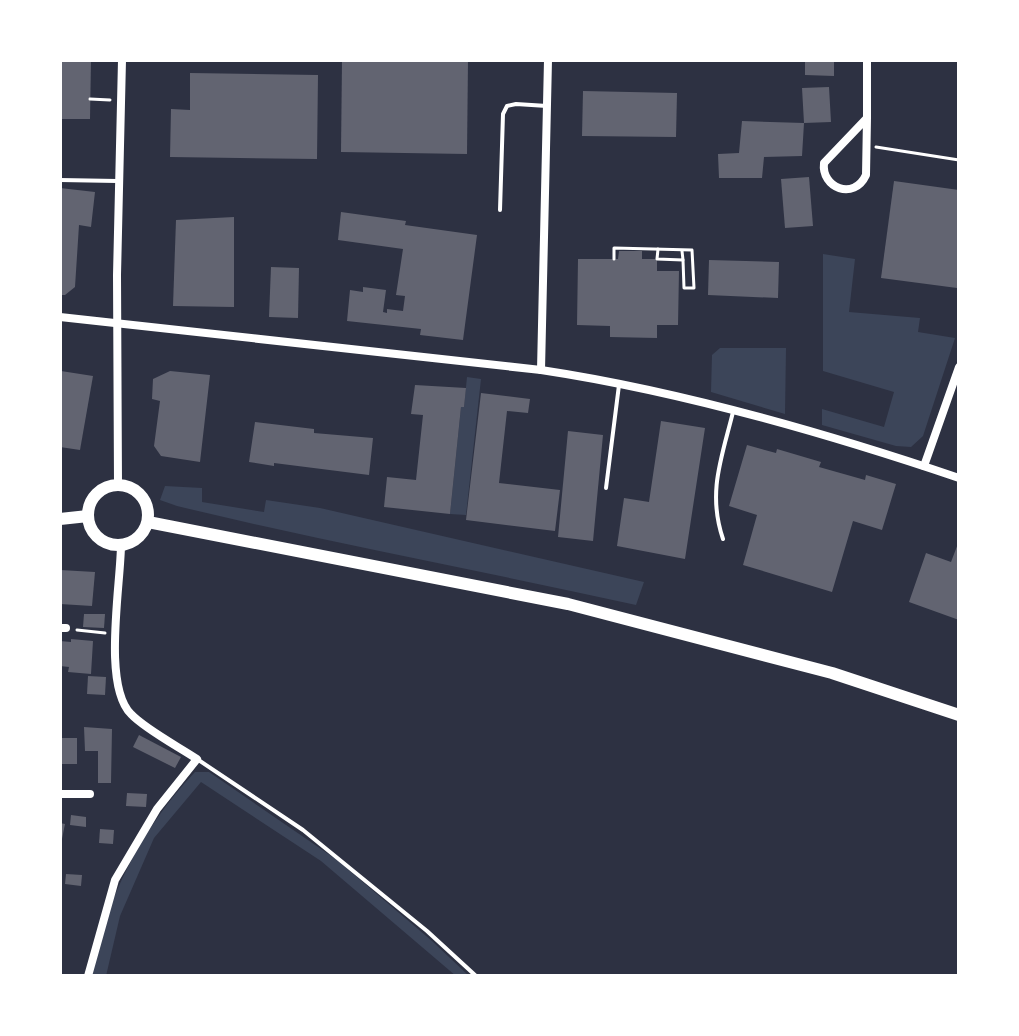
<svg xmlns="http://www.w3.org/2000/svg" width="1019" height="1036" font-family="Rubik,sans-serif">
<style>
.green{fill:#3c4559}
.building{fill:#626471}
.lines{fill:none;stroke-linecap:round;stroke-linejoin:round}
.path{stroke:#fff;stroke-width:3}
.service{stroke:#fff;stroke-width:4}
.minor{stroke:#fff;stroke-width:8}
.secondary{stroke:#fff;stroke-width:12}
</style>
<rect width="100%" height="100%" fill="#2d3142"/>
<!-- green -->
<g class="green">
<path d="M823,254L855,259L849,312L920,318L918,332L955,338L923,436L911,447L896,446L822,425V409L884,427L894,392L823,371Z"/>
<path d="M720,348H786L785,414L711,392L712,355Z"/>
<path d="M467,377L481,379L466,515L450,514L461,407H464Z"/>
<path d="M165,486L202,488V502L264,512L266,500L320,508L644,582L636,605C483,571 329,543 177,506L160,500Z"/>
<path d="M195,772H209L337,860L432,941L469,976H456L321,861L201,782L154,838L120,916L106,976H91C105,900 142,827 195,772Z"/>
</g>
<!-- building -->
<g class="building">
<path d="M60,60H91L90,119H60Z"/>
<path d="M342,60H468L467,154L341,152Z"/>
<path d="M805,60H834V76L805,75Z"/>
<path d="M190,73L318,75L317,159L170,157L171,109L190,110Z"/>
<path d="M829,87L831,122L804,123L802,156L764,157L762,178H719L718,154L739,153L742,121L804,123L802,88Z"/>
<path d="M583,91L677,93L676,137L582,136Z"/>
<path d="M809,177L813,226L785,228L781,179Z"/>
<path d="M894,181L959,190L957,288L881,278Z"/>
<path d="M60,188L95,192L91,227L79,225L75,287L65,295H60Z"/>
<path d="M341,212L406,221L405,225L477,235L463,340L420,335L421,329L347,321L350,290L363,292V287L386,290L383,312L387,313V309L403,311L405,296L396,295L403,249L338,240Z"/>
<path d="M234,217V307L173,306L176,220Z"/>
<path d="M619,251H642V259H657V271H679L678,325H657V338L610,337V326L577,325L578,259H618Z"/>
<path d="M709,260L779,262L778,298L708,295Z"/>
<path d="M271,267L299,268L298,318L269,317Z"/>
<path d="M61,371L93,376L80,450L60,447Z"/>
<path d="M170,371L210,375L200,462L161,456L154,446L160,401L152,399L153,379Z"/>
<path d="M415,385L466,388L464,407H461L450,514L384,507L387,477L416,480L423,415L411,414Z"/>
<path d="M481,393L530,399L528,413L507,411L499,483L560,490L555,531L466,520Z"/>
<path d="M661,421L705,428L685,559L617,546L624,498L649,502Z"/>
<path d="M255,422L314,429V433L373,438L369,475L274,463V466L249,462Z"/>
<path d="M568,431L603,435L593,541L558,537Z"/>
<path d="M747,445L776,453L777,449L821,462L819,467L865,480L866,475L896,484L882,530L853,521L832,592L743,565L757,515L729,506Z"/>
<path d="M959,541V620L909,602L926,553L951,562Z"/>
<path d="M60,570L95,572L92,606L60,604Z"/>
<path d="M84,614H105L104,628L83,627Z"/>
<path d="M71,639L93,641L91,674L68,672L69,667L60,666V641L71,642Z"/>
<path d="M88,676L106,677L105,695L87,694Z"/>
<path d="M84,727L112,729L111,783H98V751H85Z"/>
<path d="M139,735L181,757L175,768L133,747Z"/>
<rect x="60" y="738" width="17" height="26"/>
<path d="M127,793L147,794L146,807L126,806Z"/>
<path d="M71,815L86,817V827L70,825Z"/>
<path d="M60,823L65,824L61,844H60Z"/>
<path d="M100,829L114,830L113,844L99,843Z"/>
<path d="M66,874L82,875L81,886L65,884Z"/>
</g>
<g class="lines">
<!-- path -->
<g class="path">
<path d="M90,99L110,100"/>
<path d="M876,147L959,160"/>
<path d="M658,249L657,259L683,260L682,251"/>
<path d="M614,259V248L692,250L694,288H684L683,260"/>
<path d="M77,630L105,633"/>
</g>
<!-- service -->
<g class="service">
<path d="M60,180L117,181"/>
<path d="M500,210L503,114L507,106L516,104L547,106"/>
<path d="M606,488L619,385"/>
<path d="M723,539C707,492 722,457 733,412"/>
<path d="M197,759L303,830L427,931L476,976"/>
</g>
<!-- minor -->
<g class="minor">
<path d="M867,60V118L824,163C821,188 854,201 866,175L867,118"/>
<path d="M60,317L541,370C680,391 826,433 959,478"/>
<path d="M541,370L548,60"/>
<path d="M924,466L959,367"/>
<path d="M118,484L117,275L122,60"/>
<path d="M60,628H66"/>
<path d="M60,794H90"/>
<path d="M88,976L115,880L157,809L197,759C179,747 145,729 131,714C102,685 121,584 121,544"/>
</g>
<!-- secondary -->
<g class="secondary">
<circle cx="118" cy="515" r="30"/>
<path d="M60,519L88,516"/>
<path d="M148,522L568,604L832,673L959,715"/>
</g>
</g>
<!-- border -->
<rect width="1019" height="1036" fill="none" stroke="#ffffff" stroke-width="124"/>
</svg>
